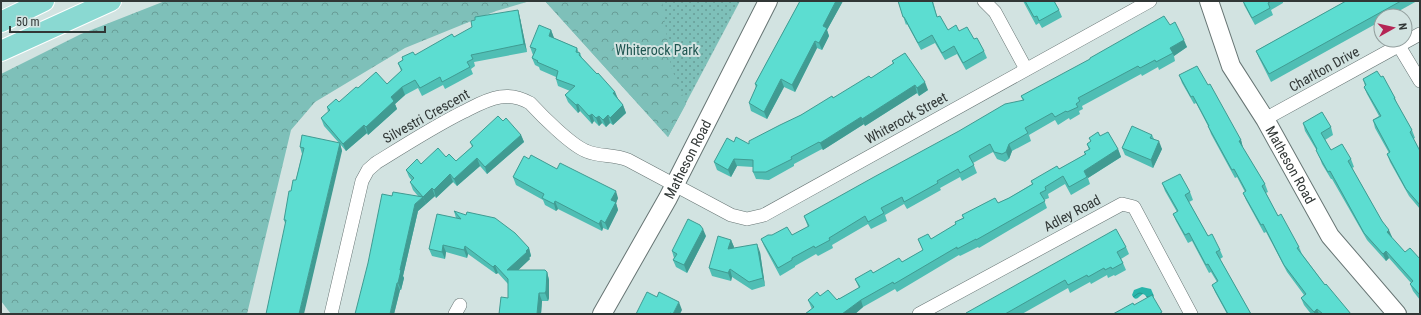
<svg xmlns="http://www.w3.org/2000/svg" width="1421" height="315" font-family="'Roboto Condensed',sans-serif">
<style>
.grass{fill:url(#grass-dots)}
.forest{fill:url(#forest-crowns)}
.water{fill:url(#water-waves)}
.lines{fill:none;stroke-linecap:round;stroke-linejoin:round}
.street-casing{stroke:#677574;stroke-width:14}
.secondary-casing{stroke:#677574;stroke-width:20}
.primary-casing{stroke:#fff;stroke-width:22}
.street{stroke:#fff;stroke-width:13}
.secondary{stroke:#fff;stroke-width:18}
.primary{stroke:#8ad9d2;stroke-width:20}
.wall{fill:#4fbeb4}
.shaded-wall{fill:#409b92}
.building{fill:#5cddd1;stroke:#409b92}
.labels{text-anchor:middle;stroke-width:4;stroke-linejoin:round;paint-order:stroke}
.park-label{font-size:14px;fill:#1f5651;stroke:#d2e3e1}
.street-label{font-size:14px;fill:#313736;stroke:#d2e3e1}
</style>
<defs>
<pattern id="grass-dots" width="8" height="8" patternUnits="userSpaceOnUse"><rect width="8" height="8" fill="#7ec0b9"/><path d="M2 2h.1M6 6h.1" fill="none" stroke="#689d97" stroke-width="1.8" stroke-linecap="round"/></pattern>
<pattern id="forest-crowns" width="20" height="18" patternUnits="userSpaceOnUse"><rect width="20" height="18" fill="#7ec0b9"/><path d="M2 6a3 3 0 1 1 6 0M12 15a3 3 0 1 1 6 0" fill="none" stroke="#689d97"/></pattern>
<pattern id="water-waves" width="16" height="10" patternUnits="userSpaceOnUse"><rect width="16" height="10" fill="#29b6ab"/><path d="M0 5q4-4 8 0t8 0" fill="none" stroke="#24958c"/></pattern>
</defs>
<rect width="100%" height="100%" fill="#d2e3e1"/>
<!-- grass -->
<path class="grass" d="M545,1H740L668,137Z"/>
<!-- forest -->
<g class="forest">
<path d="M165,1H530L496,11L405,48L315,102L291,130L247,314H11L1,301V74L81,34Z"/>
<path d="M545,1H662L671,67L686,104L668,137Z"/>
</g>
<!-- water -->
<path class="water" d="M1142,287L1151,289L1154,296L1152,299H1148L1145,295L1143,294C1139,296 1136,303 1132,295L1134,290Z"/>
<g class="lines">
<defs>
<g id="street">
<path d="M984,1L995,12L1026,69"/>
<path d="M1399,46L1420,81"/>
<path d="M1265,119L1420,34"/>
<path d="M331,314L362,181L368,170L376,163C405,145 433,127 463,112C475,106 487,99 500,97C511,95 521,98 530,103C542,116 571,145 586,151C599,157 614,154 628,160L731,215L747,219L764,215L1150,1"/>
<path d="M455,314L460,305"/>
<path d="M919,314L1122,204L1134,207L1191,314"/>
</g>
<g id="secondary">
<path id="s1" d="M1209,1L1231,66L1265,119L1330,236L1397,314"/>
<path id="s2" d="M602,314L668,198L768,1"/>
</g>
<g id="primary">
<path d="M1,22L44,1"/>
<path d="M1,51L111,1"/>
</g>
</defs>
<!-- street casing -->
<use href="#street" class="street-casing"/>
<!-- secondary casing -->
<use href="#secondary" class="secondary-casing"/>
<!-- primary casing -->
<use href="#primary" class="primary-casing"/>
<!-- street -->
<use href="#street" class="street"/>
<!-- secondary -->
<use href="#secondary" class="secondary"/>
<!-- primary -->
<use href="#primary" class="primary"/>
</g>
<!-- wall -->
<g class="wall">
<path d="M800,1H843L827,30L829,36L822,50L817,48L795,92L784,87L767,119L751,111L749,103L756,88L755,84Z"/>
<path d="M898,1H933L937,17L948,30L959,31L974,39L984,51L987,58L966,70L957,54L945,60L935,43L921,50L907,24L906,25Z"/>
<path d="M1023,1H1054L1059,10L1062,17L1042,28L1039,23L1036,25Z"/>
<path d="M1243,1H1283V3L1271,10L1273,15L1255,25L1244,5Z"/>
<path d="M1346,1H1417L1390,16H1381V21L1271,82L1259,58L1256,51Z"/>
<path d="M518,10L520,18L527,52L474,62L475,66L471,69L473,74L445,89L443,85L422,96L418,88L405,95L395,104L397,109L368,135L367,133L346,151L340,144L342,151L285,223L284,220L291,191L296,180L302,154L300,147L339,143L324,126L321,118L328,112L327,107L387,84L401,71L398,63L403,60L402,57L415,55L454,37Z"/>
<path d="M1170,25L1187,47L1174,56L1175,61L1159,70L1158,67L1142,76L1141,74L1082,106L1083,109L1079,111L1080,114L1070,120L1069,118L1058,125L1055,120L1029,135L1031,141L1012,151L1009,159L1005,162L997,159L993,152L973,163L977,173L962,181L960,177L940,188L941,190L907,209L904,204L885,215L887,221L871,229L868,224L832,245L833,248L818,256L816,254L795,266V267L780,276L764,246L761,239L772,235H792L808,227L804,216L1023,101L1021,96Z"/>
<path d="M551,30L554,38L577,48L579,53H580L582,58L597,74L615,92L618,99L623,105L626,113L613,125L610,123L606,127L602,123L599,126L594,121L592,124L580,111L578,113L568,102L565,95L570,91L558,86L556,79V77L540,70L539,67L535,65L532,58L533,55L530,47Z"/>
<path d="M892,61L928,90L919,96L917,93L865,126L864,124L823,150L822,149L794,164V166L769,180L756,179L753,172V167L737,166L731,177L717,170L714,162L734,142L749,144L801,115L871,78L893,64Z"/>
<path d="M1179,75L1208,85L1241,140L1243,148L1265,184L1268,192L1266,193L1278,216L1299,247L1302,254L1325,285L1351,314H1311L1304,305L1301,298L1304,295L1287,272L1266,232L1264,233L1246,200L1243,193L1245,192L1237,177L1235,178L1211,134L1208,126L1196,103L1194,104L1182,83Z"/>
<path d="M1381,77L1395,98L1397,104L1412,130L1415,138L1413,139L1420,151V209L1409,196L1390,162L1387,154L1389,153L1375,128L1373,120L1379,116L1367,94L1364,87L1365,86L1363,79Z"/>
<path d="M1303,123L1331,127L1333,135L1325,140L1331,150L1351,159L1354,167L1352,168L1382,221L1392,237V238L1405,252L1420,259V300L1413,291L1410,284L1411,283L1389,258L1386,261L1367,240L1332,179H1331L1322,164L1317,151L1305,131Z"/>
<path d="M521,135L524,142L487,174L480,166L457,186L453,182L436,198L435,196L418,211L403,276L404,278L401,290H400L394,314L392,196H418L413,190L410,182L412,181L409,177L406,170L446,157L456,161L472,147L470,142Z"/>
<path d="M1152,135L1154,139L1162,149L1153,168L1125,155L1122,148Z"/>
<path d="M1100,136L1118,149L1121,157L1088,178L1090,184L1071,195L1065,184L1048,194L1049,198L1044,200L1047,208L979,248L978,247L960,256L959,255L897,292L895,289L863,307L855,314H805L812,309L811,307L808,300L820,296L837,300L839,299L859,288L855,279L902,262L923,250L918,239H931L956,225L955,222L963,218L962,215L998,203L1009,198L1032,184L1031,181L1059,169L1085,155L1084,152L1089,150L1087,144L1091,141L1089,138Z"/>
<path d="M529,159L557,169L618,198L616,203L618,210L608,230L603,228L602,231L558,209L556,211L545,205L543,200L516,185L513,177Z"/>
<path d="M1162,183L1190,192L1193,200L1189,202L1208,236L1220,250L1223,257L1220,259L1251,314H1227L1215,292L1212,285L1217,282L1211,272L1209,273L1192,241L1188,243L1176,221L1173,214L1177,212L1165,191Z"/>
<path d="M454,211L529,248L531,256L529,258L530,259L518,270L547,272L549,280V298L548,301H542L541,314H499L508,298V284L498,273L496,274L468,254L467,258L446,252L445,259L432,256L429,249L456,218Z"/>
<path d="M706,236L687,273L676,267L673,260L674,258L672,251Z"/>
<path d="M731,240L734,247L733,248L760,252L765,286L752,290L732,277L731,281L712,276L709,268Z"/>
<path d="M1126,247L1129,254L1121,259L1123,263L1126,270L1115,276L1114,275L1108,278L1107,275L1091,284L1090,282L1070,293L1068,288L1022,314H966Z"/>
</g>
<!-- shaded-wall -->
<g class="shaded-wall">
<path d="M836,1H843L827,30L829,36L822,50L819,43L823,26Z"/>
<path d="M518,10L520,18L527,52L524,44Z"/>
<path d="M551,30L554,38L551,44L549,36Z"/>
<path d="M1184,40L1187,47L1174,56L1170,48Z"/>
<path d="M815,41L817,48L795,92L792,85Z"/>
<path d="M781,79L784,87L767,119L764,112Z"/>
<path d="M925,82L928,90L919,96L917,88Z"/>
<path d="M915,85L917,93L865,126L862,119Z"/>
<path d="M402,87L405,95L395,104L397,109L368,135L366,127L391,97Z"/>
<path d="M615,92L618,99L613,93Z"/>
<path d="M578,104L580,111L578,113L576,105Z"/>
<path d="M623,105L626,113L613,125L610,118Z"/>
<path d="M592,114L594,121L592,124L589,116Z"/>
<path d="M608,115L610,123L606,127L603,120Z"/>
<path d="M599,116L602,123L599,126L596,118Z"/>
<path d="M861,117L864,124L823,150L820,143Z"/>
<path d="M364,125L367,133L346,151L343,144Z"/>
<path d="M521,135L524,142L487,174L485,167Z"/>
<path d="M1241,140L1243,148L1239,141Z"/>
<path d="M1159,141L1162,149L1153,168L1151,160Z"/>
<path d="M340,143L342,151L304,314H299Z"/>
<path d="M1009,144L1012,151L1009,159L1006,152Z"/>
<path d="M1118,149L1121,157L1088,178L1084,171Z"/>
<path d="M477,158L480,166L457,186L454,179Z"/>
<path d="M734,159L737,166L731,177L728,170Z"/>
<path d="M450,174L453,182L436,198L434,190Z"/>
<path d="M432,188L435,196L426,204L423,197Z"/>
<path d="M616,191L618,198L616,203L618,210L608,230L605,223L611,200Z"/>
<path d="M423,197L426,204L418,211L403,276L404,278L401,290L398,283L400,270L415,204Z"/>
<path d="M555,201L558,209L556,211L554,204Z"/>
<path d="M601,220L603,228L602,231L599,224Z"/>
<path d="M703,229L706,236L687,273L684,265Z"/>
<path d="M1389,230L1392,237L1390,240L1387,232Z"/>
<path d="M731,240L734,247L731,257L728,249Z"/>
<path d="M757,244L760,252L765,286L763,278Z"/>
<path d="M443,245L446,252L445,259L442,252Z"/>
<path d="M465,246L468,254L467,258L464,250Z"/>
<path d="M529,248L531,256L529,258L530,259L510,278L507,270Z"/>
<path d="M1386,251L1389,258L1386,261L1383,254Z"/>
<path d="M495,265L498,273L496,274L493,267Z"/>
<path d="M730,269L732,277L731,281L728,273Z"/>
<path d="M547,272L549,280V298L548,301L545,293Z"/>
<path d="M397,283L400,290L394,314H390Z"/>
<path d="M539,293L542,301L541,314H537Z"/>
<path d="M861,300L863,307L855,314H842Z"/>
<path d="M679,302L682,310L680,314H673Z"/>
<path d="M1317,309L1319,314H1314V312Z"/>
</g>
<!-- building -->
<g class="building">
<path d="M800,1H836L823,26L827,28L819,43L815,41L792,85L781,79L764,112L749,103L757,85L755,84Z"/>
<path d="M898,1H932L937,17L940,16L948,30L956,25L959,31L967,27L974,39L977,38L984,51L963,63L954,46L942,53L932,35L918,43L904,17H903Z"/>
<path d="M1025,1H1054L1059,10L1039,21L1037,16L1034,17Z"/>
<path d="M1243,1H1271L1268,3L1270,8L1252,18Z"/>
<path d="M1346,1H1401L1269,74L1256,51Z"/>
<path d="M518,10L524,44L471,55L473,59L467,62L470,67L442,82L440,77L420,88L415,80L402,87L391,97L394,101L366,127L364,125L343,144L321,118L330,110L327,107L336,99L339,102L356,87L358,88L376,72L387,84L402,70L398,63L403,60L402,57L413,52L415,55L452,34L454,37L472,27L471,21L475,20V17Z"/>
<path d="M1164,16L1170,25L1175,22L1184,40L1170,48L1173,53L1156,62L1155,60L1140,68L1138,66L1078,98L1080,101L1076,104L1078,107L1067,112L1066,111L1055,117L1052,113L1025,128L1028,133L1009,144L1006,152L1002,154L994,152L990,144L969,156L974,165L960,173L958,169L937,181L938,183L904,202L902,197L881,208L884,213L868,222L865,216L829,238L830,240L815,248L814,246L792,258V260L778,268L761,239L768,235H772L787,227L792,235L809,226L804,216L874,177L959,131L1005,104L1024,100L1021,96L1090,59V58Z"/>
<path d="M539,25L551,30L549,36L577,48L576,52L580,53L579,55L597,74L598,73L615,92L613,93L623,105L610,118L608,115L603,120L599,116L596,118L592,114L589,116L578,104L576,105L565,95L575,86L556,79L558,71L537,62L538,61L532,58L536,49L530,47Z"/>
<path d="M905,53L925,82L917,88L915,85L862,119L861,117L820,143L819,142L791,157L792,159L766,172H753V160L734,159L728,170L714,162L727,138L734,142L736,137L749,144V141L780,125L801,115L832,96L833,98L869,76L871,78L894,63L892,61Z"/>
<path d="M1197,66L1208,85L1210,84L1241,140L1239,141L1265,184L1262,186L1278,216L1281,214L1299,247L1297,248L1325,285L1326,284L1351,314H1323L1317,309L1314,312L1301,298L1306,294L1284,265L1263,224L1261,225L1243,193L1246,191L1234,169L1232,170L1208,126H1209L1193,96L1191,97L1179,75Z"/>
<path d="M1377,71L1381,77L1383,76L1395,98H1394L1412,130L1410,132L1420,151V205L1406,189L1387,154L1390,152L1373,120L1381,116L1364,87L1366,85L1363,79Z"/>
<path d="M1322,112L1331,127L1321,133L1331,150L1342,144L1351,159L1348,161L1382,221L1389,230L1387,232L1405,252L1410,248L1420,259V295L1410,284L1413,281L1386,251L1383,254L1364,233L1330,171L1328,172L1319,156L1316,150L1317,149L1303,123Z"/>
<path d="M498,116L503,121L506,118L521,135L485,167L477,158L454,179L450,174L434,190L432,188L423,197L410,182L414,178L406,170L417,159L421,164L438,148L446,157L449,154L456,161L473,146L470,142Z"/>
<path d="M1132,126L1152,135L1150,138L1159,141L1151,160L1122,148Z"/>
<path d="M1098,132L1100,136L1108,132L1118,149L1084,171L1087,177L1069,187L1063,176L1045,187L1046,190L1040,193L1045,201L976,240V239L957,249V247L894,284L893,282L861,300L842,314H805L814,307L808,300L817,292L820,296L828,290L837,300L839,298V299L860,287L855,279L871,270L873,273L899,258L902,262L923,250L918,239L928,234L931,239L956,224L955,222L964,218L962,215L995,198L998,203L1009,198L1033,184L1031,181L1057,166L1059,169L1086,154L1084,152L1090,149L1087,144L1091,141L1089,138Z"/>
<path d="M302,135L340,143L299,314H266L286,220H284L289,191H291L293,180H296L304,148L300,147Z"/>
<path d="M531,155L557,169L560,163L616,191L611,200L616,202L605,223L601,220L599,224L555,201L554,204L542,198L544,194L513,177L524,156L529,159Z"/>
<path d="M1180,174L1190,192L1185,195L1208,236L1212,234L1220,250L1216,252L1251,314H1228L1212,285L1218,281L1208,264L1206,265L1189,233L1185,235L1173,214L1178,211L1162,183Z"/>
<path d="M393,192L423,197L415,204L400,270H401L398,283H397L390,314H355L368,263L382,194L392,196Z"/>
<path d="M454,211L466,215L467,212L495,218L515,233L529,248L526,251L527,252L507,270H545L547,272L546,291L545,293H539L537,314H499L501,297L508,298V279L495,265L493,267L465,246L464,250L443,245L442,252L429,249L437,214L461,219Z"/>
<path d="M688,219L700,225L703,229L684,265L673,260L677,254L672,251Z"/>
<path d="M1116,229L1126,247L1117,252L1123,263L1112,269L1111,267L1105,270L1104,268L1088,277L1087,275L1068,285L1065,280L1005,314H967L966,313Z"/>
<path d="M718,236L731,240L728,249L757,244L763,278L749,282L730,269L728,273L709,268Z"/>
<path d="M647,292L657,297L659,292L679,302L673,314L670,313V314H636Z"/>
<path d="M1152,295L1162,312L1159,314H1113L1133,303L1134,305Z"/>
</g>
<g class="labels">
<!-- park labels -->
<g class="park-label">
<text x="657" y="55">Whiterock Park</text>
</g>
<!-- street labels -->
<g class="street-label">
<text transform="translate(1324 69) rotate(-29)" y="5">Charlton Drive</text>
<text transform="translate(426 116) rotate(-29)" y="5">Silvestri Crescent</text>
<text transform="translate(906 118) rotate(-29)" y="5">Whiterock Street</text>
<text dy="5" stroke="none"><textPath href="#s2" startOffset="177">Matheson Road</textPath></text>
<text dy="5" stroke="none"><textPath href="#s1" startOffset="184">Matheson Road</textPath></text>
<text transform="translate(1072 213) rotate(-28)" y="5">Adley Road</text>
</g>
</g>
<!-- border -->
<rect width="1421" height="315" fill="none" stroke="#313736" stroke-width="4"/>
<!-- north arrow -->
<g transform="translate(1393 28) rotate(82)"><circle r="19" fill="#d2e3e1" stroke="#929e9d"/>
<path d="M0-3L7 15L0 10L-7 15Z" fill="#b52555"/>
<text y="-6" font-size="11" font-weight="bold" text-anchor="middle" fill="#313736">N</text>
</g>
<!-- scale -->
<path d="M10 26v6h95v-6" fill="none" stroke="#313736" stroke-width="2"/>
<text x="16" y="26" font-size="12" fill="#313736" stroke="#d2e3e1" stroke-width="3" paint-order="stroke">50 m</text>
</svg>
